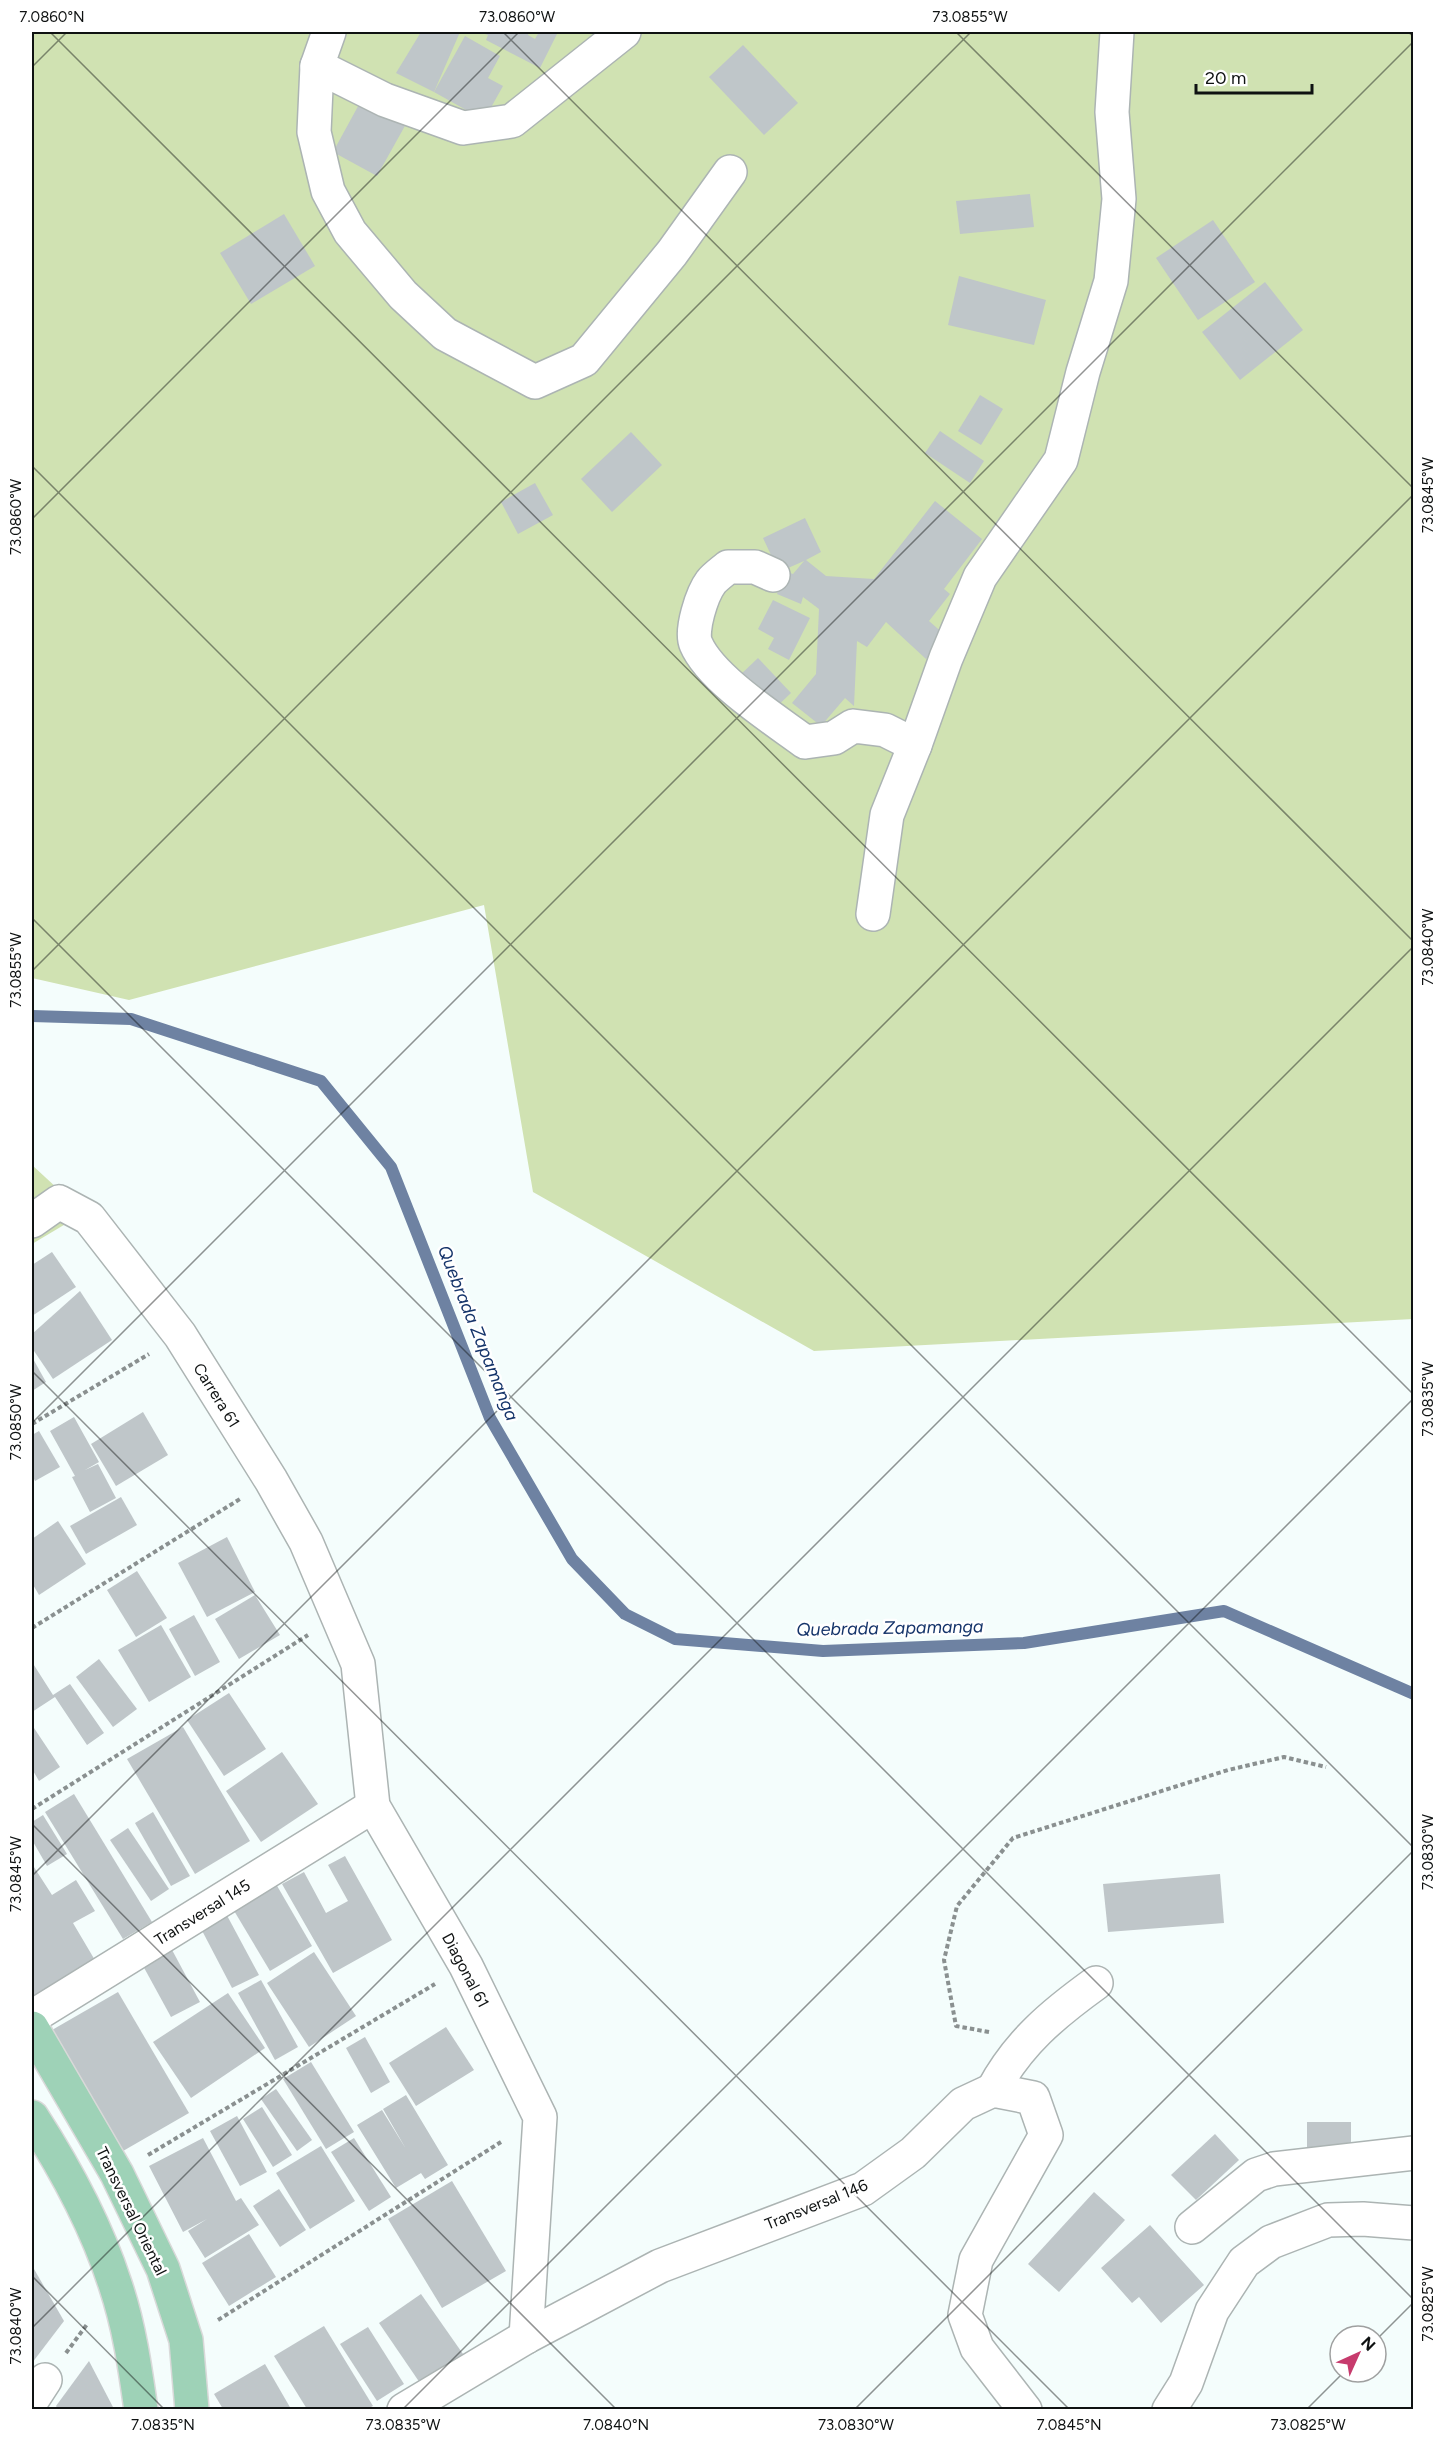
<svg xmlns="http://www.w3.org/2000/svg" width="1445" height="2441" font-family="Figtree,sans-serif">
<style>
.green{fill:#d0e2b2}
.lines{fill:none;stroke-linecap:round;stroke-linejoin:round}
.stream{stroke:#6e82a2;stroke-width:12}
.building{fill:#bfc6c9}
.minor-casing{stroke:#acb4b3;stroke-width:36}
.major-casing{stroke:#d9d9d9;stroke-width:36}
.path{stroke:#8a9090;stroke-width:4;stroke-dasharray:4.5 3;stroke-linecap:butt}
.minor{stroke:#fff;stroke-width:33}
.major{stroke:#9ed2b7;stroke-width:33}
.ticks{fill:none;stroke:#0f1212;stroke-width:1.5;stroke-opacity:0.45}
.labels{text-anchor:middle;stroke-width:5;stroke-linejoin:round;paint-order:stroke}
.street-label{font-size:16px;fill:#0f1212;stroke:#fff}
.water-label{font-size:18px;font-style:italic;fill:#15346a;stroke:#fff}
.neatline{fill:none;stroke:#0f1212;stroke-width:2}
.ticks-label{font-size:15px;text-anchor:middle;fill:#0f1212}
</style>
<rect width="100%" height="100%" fill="#f4fdfc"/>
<!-- green -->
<g class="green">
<path d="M32,32H1413V1319L814,1351L533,1192L484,905L129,1000L32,978Z"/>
<path d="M32,1165L84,1213L32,1244Z"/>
</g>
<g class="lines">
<!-- stream -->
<path class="stream" d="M32,1016L131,1019L321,1081L391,1167L490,1418L572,1559L625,1614L675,1639L823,1651L1024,1643L1224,1611L1414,1694"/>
</g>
<!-- building -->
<g class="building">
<path d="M421,32H460L434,92L396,73Z"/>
<path d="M479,32H529L528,35L535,39L539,32H558L540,68L486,40L488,35Z"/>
<path d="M465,36L500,56L488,78L503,86L484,120L434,92Z"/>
<path d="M743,45L798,103L764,135L709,77Z"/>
<path d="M362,99L406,124L377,176L333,152Z"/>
<path d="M1030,194L1034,227L960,234L956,201Z"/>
<path d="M284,214L315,266L251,304L220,253Z"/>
<path d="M1213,220L1255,282L1198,320L1156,258Z"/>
<path d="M959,276L1046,300L1034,345L948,325Z"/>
<path d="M1265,282L1303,330L1240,380L1202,332Z"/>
<path d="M980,395L1003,409L981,445L958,431Z"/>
<path d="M940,431L984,461L970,483L925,453Z"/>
<path d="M631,432L662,465L612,512L581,479Z"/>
<path d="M535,483L553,515L518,534L501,502Z"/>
<path d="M935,501L982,539L944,589L950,594L929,621L945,635L926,659L886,622L867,647L857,641L854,706L845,698L821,726L792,703L816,674L819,609L803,597L801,604L777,594L785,571L793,574L804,561L779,572L763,538L805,518L821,552L806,560L826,576L874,579Z"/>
<path d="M773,600L810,618L789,660L768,649L774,638L758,629Z"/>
<path d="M758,658L791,693L772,711L738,677Z"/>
<path d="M52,1252L76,1287L32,1316V1265Z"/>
<path d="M80,1291L112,1340L53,1379L32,1348V1334Z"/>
<path d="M32,1357L46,1382L32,1391Z"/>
<path d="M143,1412L168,1455L116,1486L91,1444Z"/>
<path d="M74,1417L99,1462L85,1470L98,1464L116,1498L90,1512L72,1477L75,1476L50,1431Z"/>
<path d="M39,1431L60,1467L35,1481L32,1475V1435Z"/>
<path d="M121,1497L137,1525L86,1554L70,1526Z"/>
<path d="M58,1521L86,1564L39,1595L32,1583V1539Z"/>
<path d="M227,1537L255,1592L207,1617L178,1563Z"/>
<path d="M137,1571L167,1618L136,1637L107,1590Z"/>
<path d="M255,1595L280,1635L239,1659L215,1619Z"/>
<path d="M194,1615L220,1662L195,1676L169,1629Z"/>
<path d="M161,1625L191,1677L149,1702L118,1650Z"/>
<path d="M99,1659L137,1709L113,1727L76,1677Z"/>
<path d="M32,1662L53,1695L70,1684L104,1733L87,1745L55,1697L32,1712Z"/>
<path d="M229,1693L266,1749L224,1776L187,1720Z"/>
<path d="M32,1725L60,1767L39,1781L32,1769Z"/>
<path d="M183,1727L250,1841L195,1874L127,1759Z"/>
<path d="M282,1752L318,1804L261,1842L226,1791Z"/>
<path d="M74,1794L152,1922L123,1939L45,1812Z"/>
<path d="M153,1812L190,1876L171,1886L135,1823Z"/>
<path d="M43,1815L67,1854L47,1866L32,1840V1822Z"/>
<path d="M128,1828L169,1889L151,1901L110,1840Z"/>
<path d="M345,1856L392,1940L333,1973L282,1884L304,1872L326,1913L348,1901L328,1865Z"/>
<path d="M32,1864L52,1895L76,1880L95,1911L73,1923L99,1967L32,2005Z"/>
<path d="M1220,1874L1224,1923L1108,1932L1103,1884Z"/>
<path d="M276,1884L312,1946L270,1971L233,1909Z"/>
<path d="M223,1908L259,1975L232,1988L197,1921Z"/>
<path d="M171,1948L200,2002L171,2017L142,1964Z"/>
<path d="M314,1952L356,2016L309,2047L267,1983Z"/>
<path d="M261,1980L298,2047L275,2060L238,1993Z"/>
<path d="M118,1992L189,2113L123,2151L52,2030Z"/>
<path d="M228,1993L265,2048L191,2098L153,2042Z"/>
<path d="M446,2027L474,2070L416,2106L389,2063Z"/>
<path d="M365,2037L390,2082L371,2093L346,2048Z"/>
<path d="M311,2062L354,2132L326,2149L283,2079Z"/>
<path d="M276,2089L312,2140L297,2151L261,2099Z"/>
<path d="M406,2095L448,2165L425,2179L421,2173L396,2188L357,2125L382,2110L406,2149L383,2109Z"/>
<path d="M262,2107L292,2155L273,2167L243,2119Z"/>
<path d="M237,2116L267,2172L240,2186L210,2131Z"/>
<path d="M1307,2122H1351V2159L1307,2160Z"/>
<path d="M1215,2134L1239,2160L1196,2200L1171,2175Z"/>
<path d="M203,2138L236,2201L241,2198L259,2225L205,2258L188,2231L207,2219L183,2232L149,2166Z"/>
<path d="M354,2138L391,2197L369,2211L331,2152Z"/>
<path d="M321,2146L355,2201L310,2229L276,2173Z"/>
<path d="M452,2181L506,2271L442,2308L388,2219Z"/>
<path d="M279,2189L306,2230L280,2247L253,2206Z"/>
<path d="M1094,2192L1125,2220L1059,2292L1028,2264Z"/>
<path d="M1150,2225L1204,2285L1161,2323L1139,2297L1132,2303L1101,2268Z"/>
<path d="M249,2234L276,2277L229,2306L202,2263Z"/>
<path d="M34,2269L64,2321L32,2363V2271Z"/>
<path d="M421,2294L463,2354L420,2383L379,2323Z"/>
<path d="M324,2326L373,2406L367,2409H307L274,2356Z"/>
<path d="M368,2327L404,2384L377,2401L340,2344Z"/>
<path d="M89,2361L114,2409H58L56,2406Z"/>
<path d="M265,2364L291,2409H223L214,2394Z"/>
</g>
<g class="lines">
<defs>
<g id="minor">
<path d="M329,32L317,66L385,100L463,128L512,121L624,32"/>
<path d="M317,66L314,132L328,191L350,232L403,295L445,334L535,382L584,360L672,253L730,172"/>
<path d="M773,575L755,567H728C722,572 715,577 711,582C702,594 690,631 696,644C711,679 774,719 805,742L834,738L853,726L885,730L915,745"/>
<path d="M873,914L887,815L915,745L946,658L980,577L1061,460L1083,372L1111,281L1119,199L1112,112L1117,32"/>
<path d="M32,1221L59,1202L89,1218L180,1335L271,1480L306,1542L358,1664L373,1806L466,1966L540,2117L526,2337"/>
<path d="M32,2017L373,1806"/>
<path d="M993,2090C1018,2043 1053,2014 1096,1983"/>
<path d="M1192,2227L1256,2175L1274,2169L1414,2153"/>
<path d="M32,2400L45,2380"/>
<path d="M404,2410L526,2337L660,2266L863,2189L913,2153L963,2104L993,2090L1033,2098L1046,2135L976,2260L965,2315L977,2348L1025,2410"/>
<path d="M1169,2410L1186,2383L1212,2311L1244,2262L1271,2242L1328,2220L1363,2219L1414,2223"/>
</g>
<g id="major">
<path d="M32,2028L117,2174L163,2269L186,2340L192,2410"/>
<path d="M32,2117C65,2168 96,2225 115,2284C129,2325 135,2367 141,2410"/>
</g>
</defs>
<!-- minor casing -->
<use href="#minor" class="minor-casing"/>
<!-- major casing -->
<use href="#major" class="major-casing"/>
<!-- path -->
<g class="path">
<path d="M32,1424L149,1354"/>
<path d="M32,1628L240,1499"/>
<path d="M32,1809L308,1635"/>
<path d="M989,2032L956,2026L944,1960L957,1906L1013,1838L1228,1770L1284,1757L1326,1767"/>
<path d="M148,2155L435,1984"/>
<path d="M218,2320L501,2142"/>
<path d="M66,2353L88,2323"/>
</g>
<!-- minor -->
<use href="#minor" class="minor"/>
<!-- major -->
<use href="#major" class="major"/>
</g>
<!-- ticks -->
<path class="ticks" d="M50,32L1414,1395M503,32L1414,942M956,32L1414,489M1408,32L1414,37M32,67L67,32M32,466L1414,1848M32,519L519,32M32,918L1414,2300M32,971L971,32M32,1371L1070,2410M32,1423L1414,41M32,1824L617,2410M32,1876L1414,494M32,2276L165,2410M32,2328L1414,946M1376,2340L1414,2302M402,2410L1414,1398M854,2410L1414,1850M1306,2410L1344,2372"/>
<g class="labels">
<!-- street labels -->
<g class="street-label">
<text transform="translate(217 1395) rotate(58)" y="6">Carrera 61</text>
<text transform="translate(202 1912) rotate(-32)" y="6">Transversal 145</text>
<text transform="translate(466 1970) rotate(62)" y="6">Diagonal 61</text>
<text transform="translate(816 2204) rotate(-22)" y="6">Transversal 146</text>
<text transform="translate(132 2211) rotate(64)" y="6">Transversal Oriental</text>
</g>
<!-- water labels -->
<g class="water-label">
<text transform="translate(478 1333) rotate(68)" y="6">Quebrada Zapamanga</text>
<text transform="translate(890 1628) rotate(-1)" y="6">Quebrada Zapamanga</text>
</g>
</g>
<!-- border -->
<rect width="1445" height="2441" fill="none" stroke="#ffffff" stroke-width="66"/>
<!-- north arrow -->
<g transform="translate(1358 2354) rotate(45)"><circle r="28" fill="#ffffff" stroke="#9fa0a0" stroke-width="1.5"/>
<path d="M0-4.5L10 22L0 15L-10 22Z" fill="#c73b6d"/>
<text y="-9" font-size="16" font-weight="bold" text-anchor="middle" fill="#0f1212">N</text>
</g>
<!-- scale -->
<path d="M1196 84v9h116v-9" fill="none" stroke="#0f1212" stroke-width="3"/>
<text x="1205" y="84" font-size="18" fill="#0f1212" stroke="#ffffff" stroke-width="4.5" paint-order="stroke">20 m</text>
<rect x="33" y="33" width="1379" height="2375" class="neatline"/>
<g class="ticks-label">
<text x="52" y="22">7.0860°N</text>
<text x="517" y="22">73.0860°W</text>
<text x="970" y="22">73.0855°W</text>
<text transform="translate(1428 495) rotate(-90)" y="5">73.0845°W</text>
<text transform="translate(16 517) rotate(-90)" y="5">73.0860°W</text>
<text transform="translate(1428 947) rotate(-90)" y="5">73.0840°W</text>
<text transform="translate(16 970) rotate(-90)" y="5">73.0855°W</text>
<text transform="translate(1428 1399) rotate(-90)" y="5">73.0835°W</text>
<text transform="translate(16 1422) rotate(-90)" y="5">73.0850°W</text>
<text transform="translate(1428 1852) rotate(-90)" y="5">73.0830°W</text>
<text transform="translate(16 1874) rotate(-90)" y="5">73.0845°W</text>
<text transform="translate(1428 2304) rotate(-90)" y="5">73.0825°W</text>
<text transform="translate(16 2326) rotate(-90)" y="5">73.0840°W</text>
<text x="163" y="2430">7.0835°N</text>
<text x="403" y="2430">73.0835°W</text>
<text x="616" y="2430">7.0840°N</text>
<text x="856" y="2430">73.0830°W</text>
<text x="1069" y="2430">7.0845°N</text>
<text x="1308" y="2430">73.0825°W</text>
</g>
</svg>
